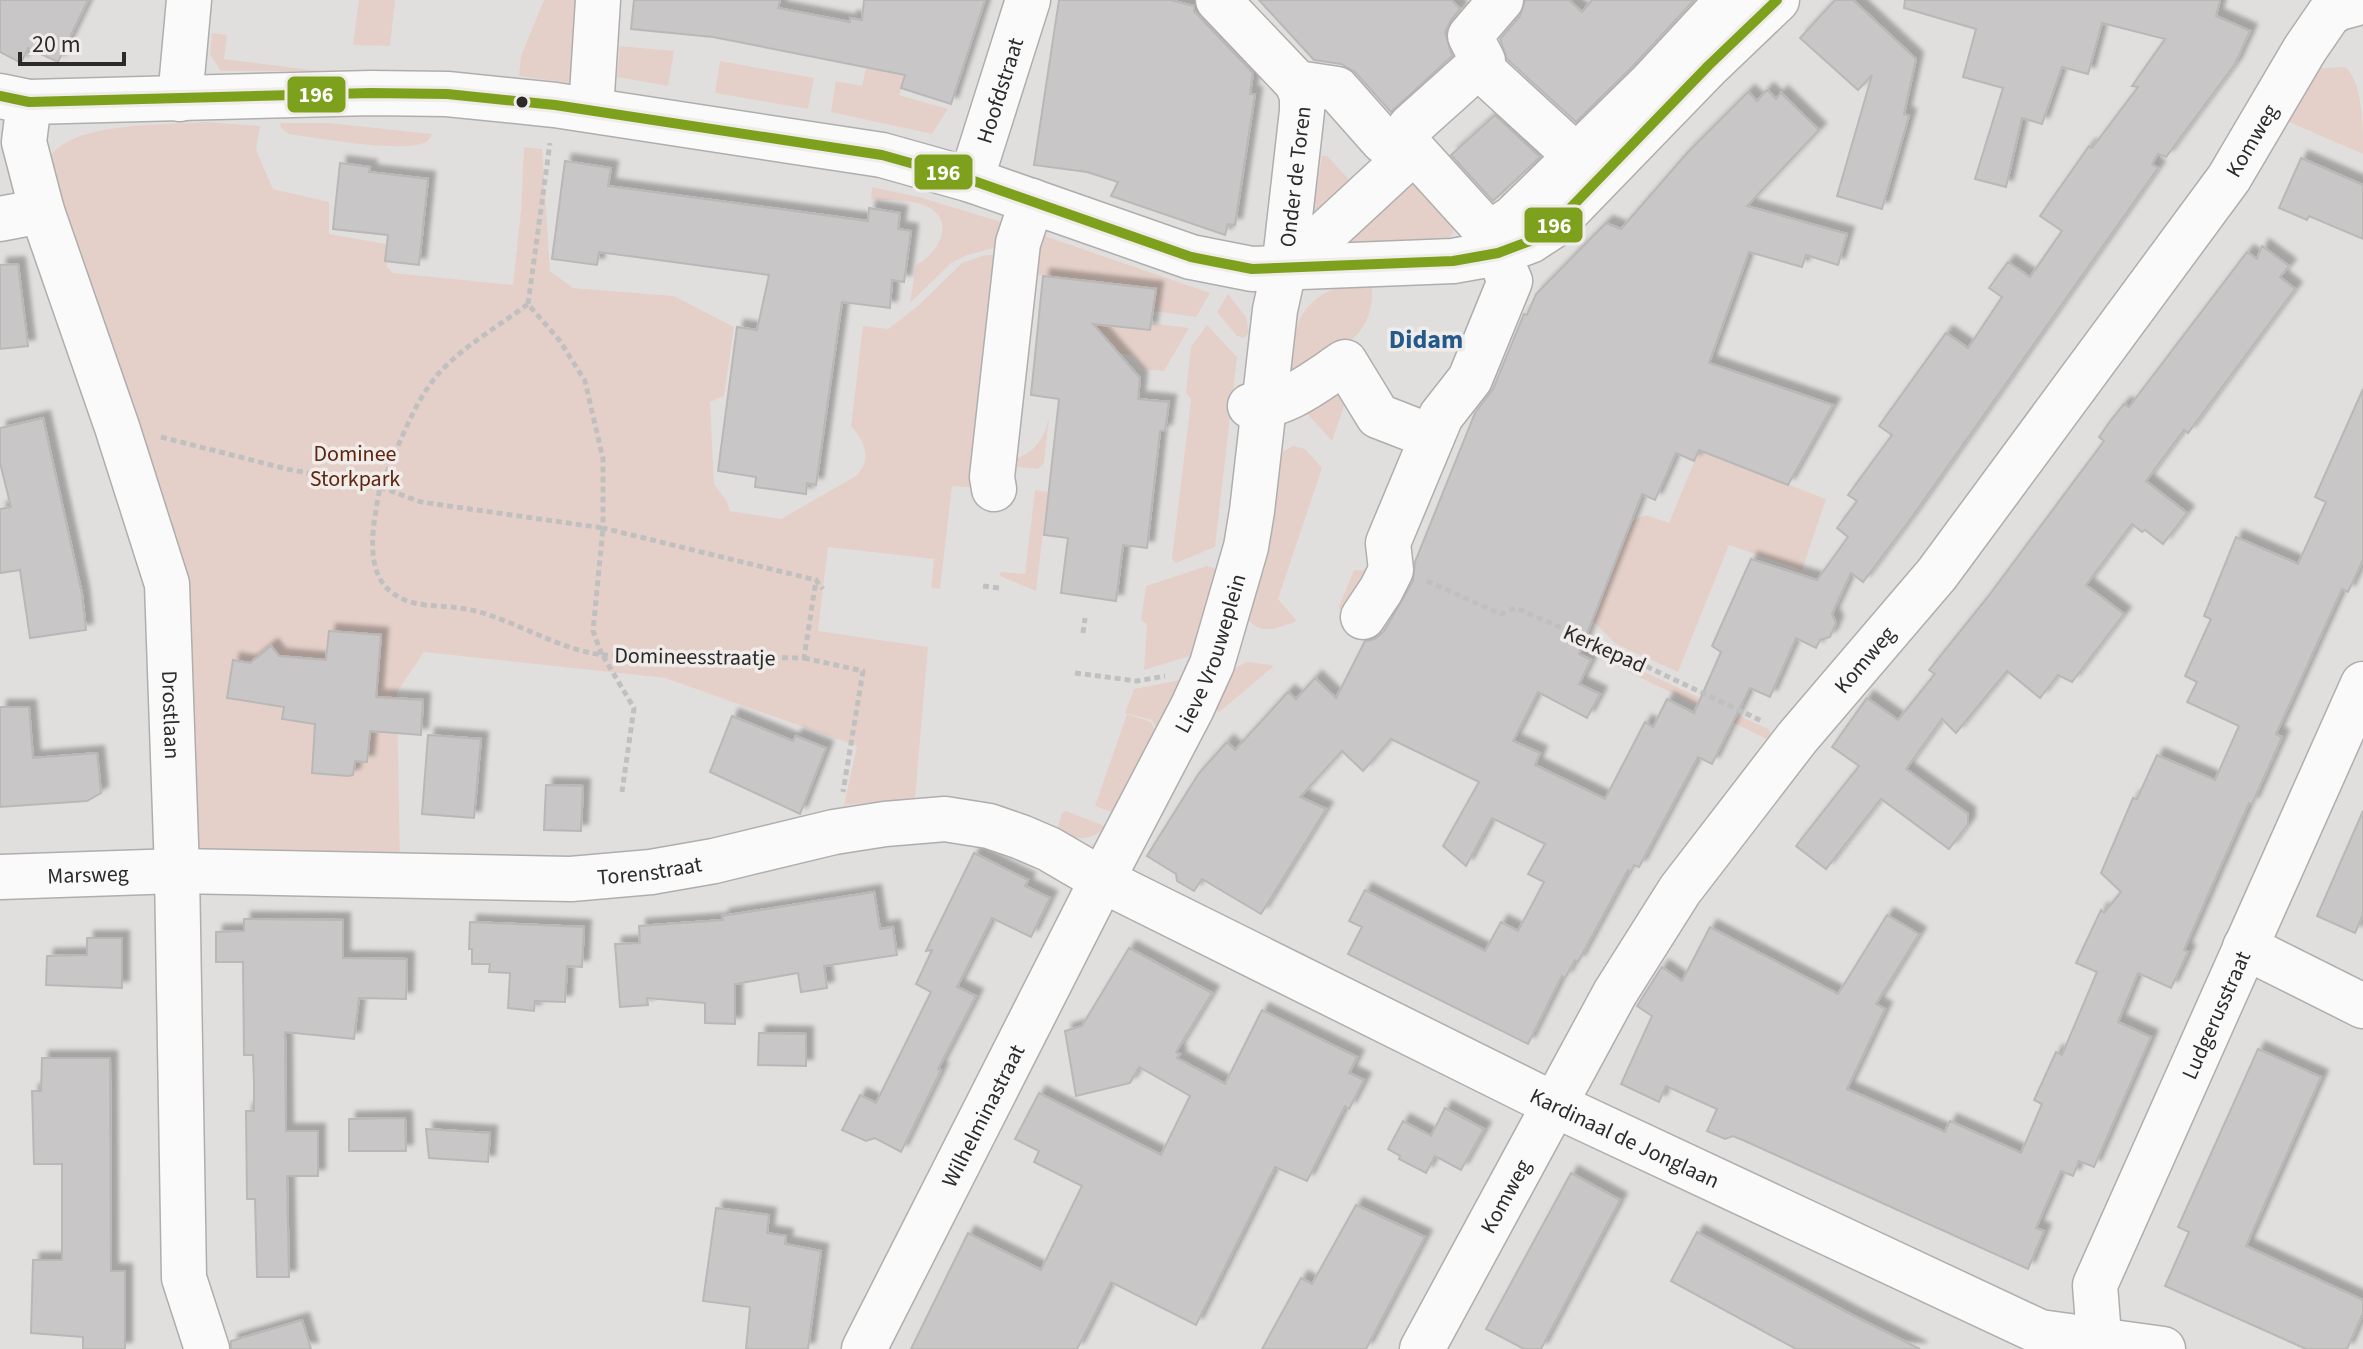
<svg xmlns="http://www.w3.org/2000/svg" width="2363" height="1349" font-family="'Source Sans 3',sans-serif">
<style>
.green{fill:#e5d0c9}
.building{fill:#c8c6c6;stroke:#b9b8b7;stroke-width:2;filter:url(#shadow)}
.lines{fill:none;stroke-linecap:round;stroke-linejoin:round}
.minor-casing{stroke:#afaead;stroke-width:47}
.path{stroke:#c1c0c0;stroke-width:5;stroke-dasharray:6 4;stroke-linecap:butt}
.minor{stroke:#fafafa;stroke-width:44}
.bus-1-casing{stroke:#efecea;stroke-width:16}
.bus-1{stroke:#7da11c;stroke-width:10}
.bus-dot{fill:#2c2b2a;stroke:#efecea;stroke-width:3}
.labels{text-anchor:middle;stroke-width:7;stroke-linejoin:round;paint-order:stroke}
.street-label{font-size:22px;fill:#2c2b2a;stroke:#efecea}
.park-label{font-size:22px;fill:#60250e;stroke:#efecea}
.quarter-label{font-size:26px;font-weight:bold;fill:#24598c;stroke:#efecea}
.line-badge{stroke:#efecea;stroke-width:3}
.badge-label{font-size:22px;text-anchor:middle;font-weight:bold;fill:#fff}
</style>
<defs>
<filter id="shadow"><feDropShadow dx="7" dy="-7" stdDeviation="2" flood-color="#0004"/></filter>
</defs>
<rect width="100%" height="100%" fill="#e1dfde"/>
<!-- green -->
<g class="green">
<path d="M359,0H395L390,46L353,45Z"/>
<path d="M544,0H584L576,74L570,83L519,76L521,56Z"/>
<path d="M212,33L227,35L224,59L319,71H221L210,55Z"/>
<path d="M620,46L674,51L668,86L617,77Z"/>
<path d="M720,61L814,78L808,109L715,93Z"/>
<path d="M886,66L907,71L899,95L948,109L932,134L831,112L836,81L862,86L866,68L885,71Z"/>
<path d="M2345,67C2363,81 2363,128 2363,154L2289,122L2317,72L2322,68Z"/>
<path d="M205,122L260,126L256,150L273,189L329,202V234L386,244L387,267L393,273L513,285L521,211L524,147L542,149L550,271L573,288L674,296L734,327L724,396L710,402L714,484L726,500L730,511L781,519L856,476C873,458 865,443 851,426L863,326L888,329L920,304L962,263L982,256L1008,252L980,488L952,486L940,589L931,588L934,559L828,547L818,631L928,647L915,798L844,805L857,746L665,678L424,652L397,692L400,867L236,865L199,849L186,829L183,640L39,183C42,175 44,165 48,159C73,120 164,126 205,122Z"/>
<path d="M280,123H329L432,134C429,139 429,141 424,143C400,153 317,138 289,134L281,128Z"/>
<path d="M1322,156H1327L1356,187L1309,231Z"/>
<path d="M1408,170L1454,222L1453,233L1446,241L1330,247Z"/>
<path d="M872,187L919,197L1011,225L1009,244L967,255L951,263L910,303L916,265C936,255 956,224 930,208C915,199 888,201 871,199Z"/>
<path d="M1030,231L1210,293L1196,317L1153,311L1155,289L1026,274Z"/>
<path d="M1348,284L1372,285C1376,343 1330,354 1287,375C1294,327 1297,299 1348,284Z"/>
<path d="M1228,294L1246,317L1249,332L1244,338L1237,336L1217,312Z"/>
<path d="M1151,323L1189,328L1164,371L1143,369L1132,355L1104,352L1090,359L1094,324L1150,330Z"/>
<path d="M1207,325L1237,357L1215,547L1176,563L1172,559L1191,399L1186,392L1191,347Z"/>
<path d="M1335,378L1347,397L1332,441L1303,409Z"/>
<path d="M1049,416L1044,463L1038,469L1011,466L1010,461C1034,453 1044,441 1049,416Z"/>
<path d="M1293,446L1305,449L1322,468L1278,599L1297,621C1279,627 1264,636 1249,621L1247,613L1280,453Z"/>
<path d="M1699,450L1826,499L1802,570L1729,545L1678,672L1616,644L1593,621L1632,521L1646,515L1669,523Z"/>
<path d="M1035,490L1048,492L1036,591L1000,576L1001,572L1025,574Z"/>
<path d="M1207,566L1217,569L1193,655L1144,670L1147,624L1141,620L1146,586Z"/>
<path d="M1354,570L1375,571L1349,610L1338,609Z"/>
<path d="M1603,653L1768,729L1772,736L1771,741L1596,656Z"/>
<path d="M1248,662L1272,665L1273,667L1218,713L1215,707C1223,689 1227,667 1248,662Z"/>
<path d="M1181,680L1158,732L1152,720L1125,713L1134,689Z"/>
<path d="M1127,714L1151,722L1156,732L1114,813L1095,806Z"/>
<path d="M1066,811L1105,826L1106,828C1088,841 1076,841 1057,831L1062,813Z"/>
</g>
<!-- building -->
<g class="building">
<path d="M0,0H88L58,62L28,48L21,63L0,52Z"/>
<path d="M634,0H780L778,8L850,22V18L862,20L864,0H985L951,104L901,88L905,75L713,37L631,29Z"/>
<path d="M1059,0H1170L1194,6V11L1253,73L1250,94H1255L1235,225L1228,224L1225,235L1111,196L1118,182L1087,172L1034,165Z"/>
<path d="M1259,0H1452L1460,9L1451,20L1445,32L1452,56L1391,112L1355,72L1341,64L1314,60Z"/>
<path d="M1525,0H1569L1582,12L1592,0H1694L1633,66L1576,122L1507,59L1500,39L1520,16Z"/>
<path d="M1835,0H1853L1916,59L1904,114L1909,116L1882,209L1837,196L1872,75L1858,90L1800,38Z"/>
<path d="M1905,0H2220L2216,16L2250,31L2235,64L2166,157L2158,154L2152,164L2158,168L1912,517L1863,582L1851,573L1832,614L1836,623L1830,637L1820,640L1816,648L1796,638L1770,697L1750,688L1712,764L1698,757L1639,867L1634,865L1631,872L1628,870L1578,962L1575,960L1565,978L1562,976L1528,1044L1348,954L1362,927L1349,921L1365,890L1485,951L1501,922L1518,931L1544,882L1528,874L1545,844L1492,818L1466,866L1443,846L1479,782L1391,739L1363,771L1342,751L1300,797L1326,809L1261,914L1202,879L1194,891L1177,881L1176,874L1147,856L1199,773L1227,742L1235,750L1288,692L1296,699L1315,678L1336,698L1365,641L1375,639L1384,631L1413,581L1415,562L1475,413L1493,389L1524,314L1527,315L1536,294L1606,223L1621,229L1688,152L1748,92L1757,101L1767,90L1776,99L1781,93L1819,130L1747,206L1847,234L1838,265L1806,255L1802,267L1749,252L1709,363L1833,405L1788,485L1699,450L1694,461L1676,453L1655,500L1642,494L1579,654L1591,660L1579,684L1600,694L1587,718L1538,692L1513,741L1540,753L1535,765L1605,799L1645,722L1653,727L1667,699L1694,713L1721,652L1712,646L1751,559L1817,580L1848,537L1837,528L1857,501L1848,495L1892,435L1879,426L1946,333L1968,348L2002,297L1989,288L2008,262L2030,277L2062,231L2040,216L2089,146L2092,148L2138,87L2132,86L2165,39L2102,23L2088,74L2062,67L2042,124L2022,118L2006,187L1975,179L2003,88L1963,77L1976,29L1904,8Z"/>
<path d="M1495,115L1540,157L1493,201L1451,155Z"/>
<path d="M2301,158L2363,185V239L2309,216L2307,220L2279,208Z"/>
<path d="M565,161L611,168L608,186L868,221L869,208L900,213L898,229L911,231L904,282L892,280L890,308L842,302L816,485L807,483L806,494L755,487L756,477L718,471L737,327L757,330L769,275L599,252L597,265L552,259Z"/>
<path d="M340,163L370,167L369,172L428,179L419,265L385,261L388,235L333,229Z"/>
<path d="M2262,246L2289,266L2280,277L2295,289L2188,433L2184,430L2146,481L2187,513L2163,544L2145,530L2142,532L2132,524L2086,585L2124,614L2072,682L2058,675L2040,698L2007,671L1956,733L1942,719L1906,769L1968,814V824L1949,849L1881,799L1826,869L1796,846L1859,766L1832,747L1867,698L1898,720L1935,674L1929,670L1987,598L2104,441L2099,437L2111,420L2124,404L2129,407L2247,252L2257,259Z"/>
<path d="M18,264L28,346L0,349V265Z"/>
<path d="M1043,276L1156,289L1150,330L1093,324L1140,378L1138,399L1169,402L1165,431H1160L1147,548L1123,545L1116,601L1061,593L1068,538L1044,535L1059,399L1031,395Z"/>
<path d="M2363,389V560L2348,592L2342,589L2276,734L2282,737L2252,804L2249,803L2212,886L2184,950L2188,952L2171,988L2138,973L2118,1022L2151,1037L2094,1167L2079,1161L2073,1176L2061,1171L2036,1228L2044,1231L2028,1269L1745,1141L1733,1136L1725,1139L1707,1131L1717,1109L1666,1086L1659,1102L1621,1084L1652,1016L1637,1006L1662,967L1682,981L1710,927L1838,994L1887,915L1919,934L1876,1004L1885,1009L1847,1089L1945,1132L1950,1121L2021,1153L2042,1104L2034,1100L2056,1052L2062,1055L2097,972L2076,963L2101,910L2104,913L2121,892L2101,873L2133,798L2137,799L2157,755L2215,780L2239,726L2187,702L2197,682L2185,676L2211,619L2204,616L2236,537L2298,564L2326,502L2315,497Z"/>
<path d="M43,418L82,594L86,630L30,638L20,570L0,573V509L11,507L0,463V428Z"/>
<path d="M329,631L381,635L376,697L423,700L421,735L370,731L367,762L355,761L353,775L348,776L312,773L315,724L282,719L284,707L227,698L233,660L250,663L271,646L279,656L326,660Z"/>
<path d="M0,707H29L33,758L97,753L101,793L87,801L0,807Z"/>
<path d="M732,716L793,741L796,736L826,748L800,814L710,772Z"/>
<path d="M428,735L481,739L474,818L422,814Z"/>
<path d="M546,785L583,786L581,831L544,830Z"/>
<path d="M2363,811V915L2355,933L2317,916Z"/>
<path d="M974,853L1028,880L1025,886L1050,898L1031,937L992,918L957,987L976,996L938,1069L941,1070L901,1152L875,1138L866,1141L842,1130L860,1095L876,1103L931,992L916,984L932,950L926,951Z"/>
<path d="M874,892L880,929L893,927L897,955L824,966L827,988L801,992L798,973L735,984V1024L705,1023V1003L647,998L648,1005L620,1007L615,944L640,943L639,926L723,920L722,916Z"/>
<path d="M244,919L343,920V958L407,959L406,999L359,998L354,1039L285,1032L286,1131H318V1176H287L289,1277H257L255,1199H247L246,1111H254V1083L253,1055H244L243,962H216V932L244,931Z"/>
<path d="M470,922L584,927L582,967L567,966L565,1002L535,1001L534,1011L508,1008L510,973L489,972L490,964H472V949H469Z"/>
<path d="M87,938H122V988L46,985L47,956L87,955Z"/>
<path d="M1129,948L1212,993L1176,1052L1180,1054L1177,1058L1225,1084L1262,1010L1357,1057L1349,1073L1364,1080L1349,1109L1345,1106L1307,1181L1275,1167L1196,1325L1111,1282L1077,1349H911L968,1233L1041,1270L1082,1186L1034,1162L1039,1151L1015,1139L1039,1093L1161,1155L1190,1096L1139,1067L1130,1083L1076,1096L1065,1031L1082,1026Z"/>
<path d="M759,1033L806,1034V1066L758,1065Z"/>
<path d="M2258,1049L2321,1077L2246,1246L2363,1300V1313L2347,1349H2306L2165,1286L2189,1232L2178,1227Z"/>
<path d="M42,1058H110L111,1271H125V1349H83V1337L31,1333L33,1260H62V1164H34L32,1091H41Z"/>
<path d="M1445,1108L1484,1129L1461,1170L1435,1156L1426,1173L1399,1159L1400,1156L1388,1149L1403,1121L1431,1136Z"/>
<path d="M405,1118L406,1151H349V1119Z"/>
<path d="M426,1129L490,1133L488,1162L429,1158Z"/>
<path d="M1571,1173L1620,1200L1541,1349H1524L1486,1329Z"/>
<path d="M1356,1205L1425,1237L1366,1349H1262L1301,1278L1312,1284Z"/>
<path d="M716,1208L769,1215L767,1233L786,1236L785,1244L821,1251L808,1349H746L750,1307L703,1301Z"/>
<path d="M1697,1232L1854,1316L1920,1349H1796L1671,1281Z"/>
<path d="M302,1320L311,1349H231V1341Z"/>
</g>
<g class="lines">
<defs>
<g id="minor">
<path d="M1218,0L1297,83L1337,89L1383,141H1405L1493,238"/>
<path d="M1501,0L1470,36L1483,61L1478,66L1576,156"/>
<path d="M0,96L29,102L371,93L447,94L555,105L882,155L971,180L1191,257L1252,269L1453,261L1498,253L1530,241L1553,226L1709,65L1777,0"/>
<path d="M180,99L189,0"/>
<path id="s1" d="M29,102L24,142L42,211L117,427L167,584L177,871L184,1278L207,1349"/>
<path d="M591,110L598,0"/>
<path id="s2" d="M971,180L1028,0"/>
<path d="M0,219L42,211"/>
<path d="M1488,234L1513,218L1651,83L1728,0"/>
<path d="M1303,245L1316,242L1398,166L1410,127L1478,66"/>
<path d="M1250,406C1283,409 1319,379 1345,362L1378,416L1432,437"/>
<path d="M994,489L992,477L1018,243L1032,201"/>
<path d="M1363,617L1381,590L1391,570L1388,543L1441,416L1470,379L1510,281L1505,270"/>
<path id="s3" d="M0,877L177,871L571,879L651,872L714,861L834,832L885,824L945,819L989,826L1021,837L1049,849L1102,880L1555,1105L2040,1332L2163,1349"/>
<path d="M2245,947L2363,1006"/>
<path id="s4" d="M864,1349L1102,880L1192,708L1212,664L1246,547L1252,511L1275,310L1284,269L1302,111V96L1297,83"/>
<path id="s5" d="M1422,1349L1615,993L1680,890L1797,738L1937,574L2229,178L2305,49L2329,14L2339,8L2354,4"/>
<path id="s6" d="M2100,1349L2095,1285L2363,684"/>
</g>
</defs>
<!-- minor casing -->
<use href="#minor" class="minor-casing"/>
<!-- path -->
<g class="path">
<path d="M528,304L550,143"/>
<path d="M161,437L287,469L380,487C397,452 413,401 440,372C465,345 499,326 528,304L560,341L585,381L603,459V528L816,580L823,589"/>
<path d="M380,487L421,502L603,528L593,631L602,655C561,649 526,627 486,614C466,607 446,607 425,605C358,596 371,536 380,487Z"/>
<path d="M1427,581L1501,614L1516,608L1616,652L1764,722"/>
<path d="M983,586L999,588"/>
<path d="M1083,633L1085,618"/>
<path d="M602,655L804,658L816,580"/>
<path d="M603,656L634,708L622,792"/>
<path d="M804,658L863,671L843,792"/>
<path d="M1075,673L1137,681L1165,676"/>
</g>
<!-- minor -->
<use href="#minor" class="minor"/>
<defs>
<path id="bus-1" d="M0,96L29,102L371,93L447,94L555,105L882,155L971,180L1191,257L1252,269L1453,261L1498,253L1530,241L1553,226L1709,65L1777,0"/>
</defs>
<!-- bus-1 casing -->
<use href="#bus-1" class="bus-1-casing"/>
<!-- bus-1 -->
<use href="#bus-1" class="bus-1"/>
</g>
<!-- markers -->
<circle class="bus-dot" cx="522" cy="102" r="7"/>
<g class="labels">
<!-- street labels -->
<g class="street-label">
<text dy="8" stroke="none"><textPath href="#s2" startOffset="94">Hoofdstraat</textPath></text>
<text dy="8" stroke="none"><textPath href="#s5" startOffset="1470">Komweg</textPath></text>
<text dy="8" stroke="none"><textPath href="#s4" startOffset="1264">Onder de Toren</textPath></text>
<text transform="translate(1605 648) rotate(24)" y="8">Kerkepad</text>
<text dy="8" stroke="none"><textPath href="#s4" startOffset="778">Lieve Vrouweplein</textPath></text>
<text transform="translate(695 656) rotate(1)" y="8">Domineesstraatje</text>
<text dy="8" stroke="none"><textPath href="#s5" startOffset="822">Komweg</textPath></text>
<text dy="8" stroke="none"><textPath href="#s1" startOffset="636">Drostlaan</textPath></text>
<text dy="8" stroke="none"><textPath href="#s3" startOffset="650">Torenstraat</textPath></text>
<text dy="8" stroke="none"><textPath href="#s3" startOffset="88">Marsweg</textPath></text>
<text dy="8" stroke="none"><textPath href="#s6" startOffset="360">Ludgerusstraat</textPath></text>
<text dy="8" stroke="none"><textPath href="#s4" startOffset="262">Wilhelminastraat</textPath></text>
<text dy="8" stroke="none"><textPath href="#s3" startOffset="1704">Kardinaal de Jonglaan</textPath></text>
<text dy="8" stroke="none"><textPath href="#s5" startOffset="174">Komweg</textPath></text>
</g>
<!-- park labels -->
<g class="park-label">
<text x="355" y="461">Dominee<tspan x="355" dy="25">Storkpark</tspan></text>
</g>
<!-- quarter labels -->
<g class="quarter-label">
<text x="1426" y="348">Didam</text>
</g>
</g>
<g class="line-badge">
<rect x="286" y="75" width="61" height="39" rx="8" fill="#7da11c"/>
<rect x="913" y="153" width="61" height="38" rx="8" fill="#7da11c"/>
<rect x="1523" y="206" width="61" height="38" rx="8" fill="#7da11c"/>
</g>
<g class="badge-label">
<text x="316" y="102">196</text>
<text x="943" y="180">196</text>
<text x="1554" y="233">196</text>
</g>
<!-- scale -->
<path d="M20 52v12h104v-12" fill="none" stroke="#2c2b2a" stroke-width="4"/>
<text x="32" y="52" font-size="24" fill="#2c2b2a" stroke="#efecea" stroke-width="6" paint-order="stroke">20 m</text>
</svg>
